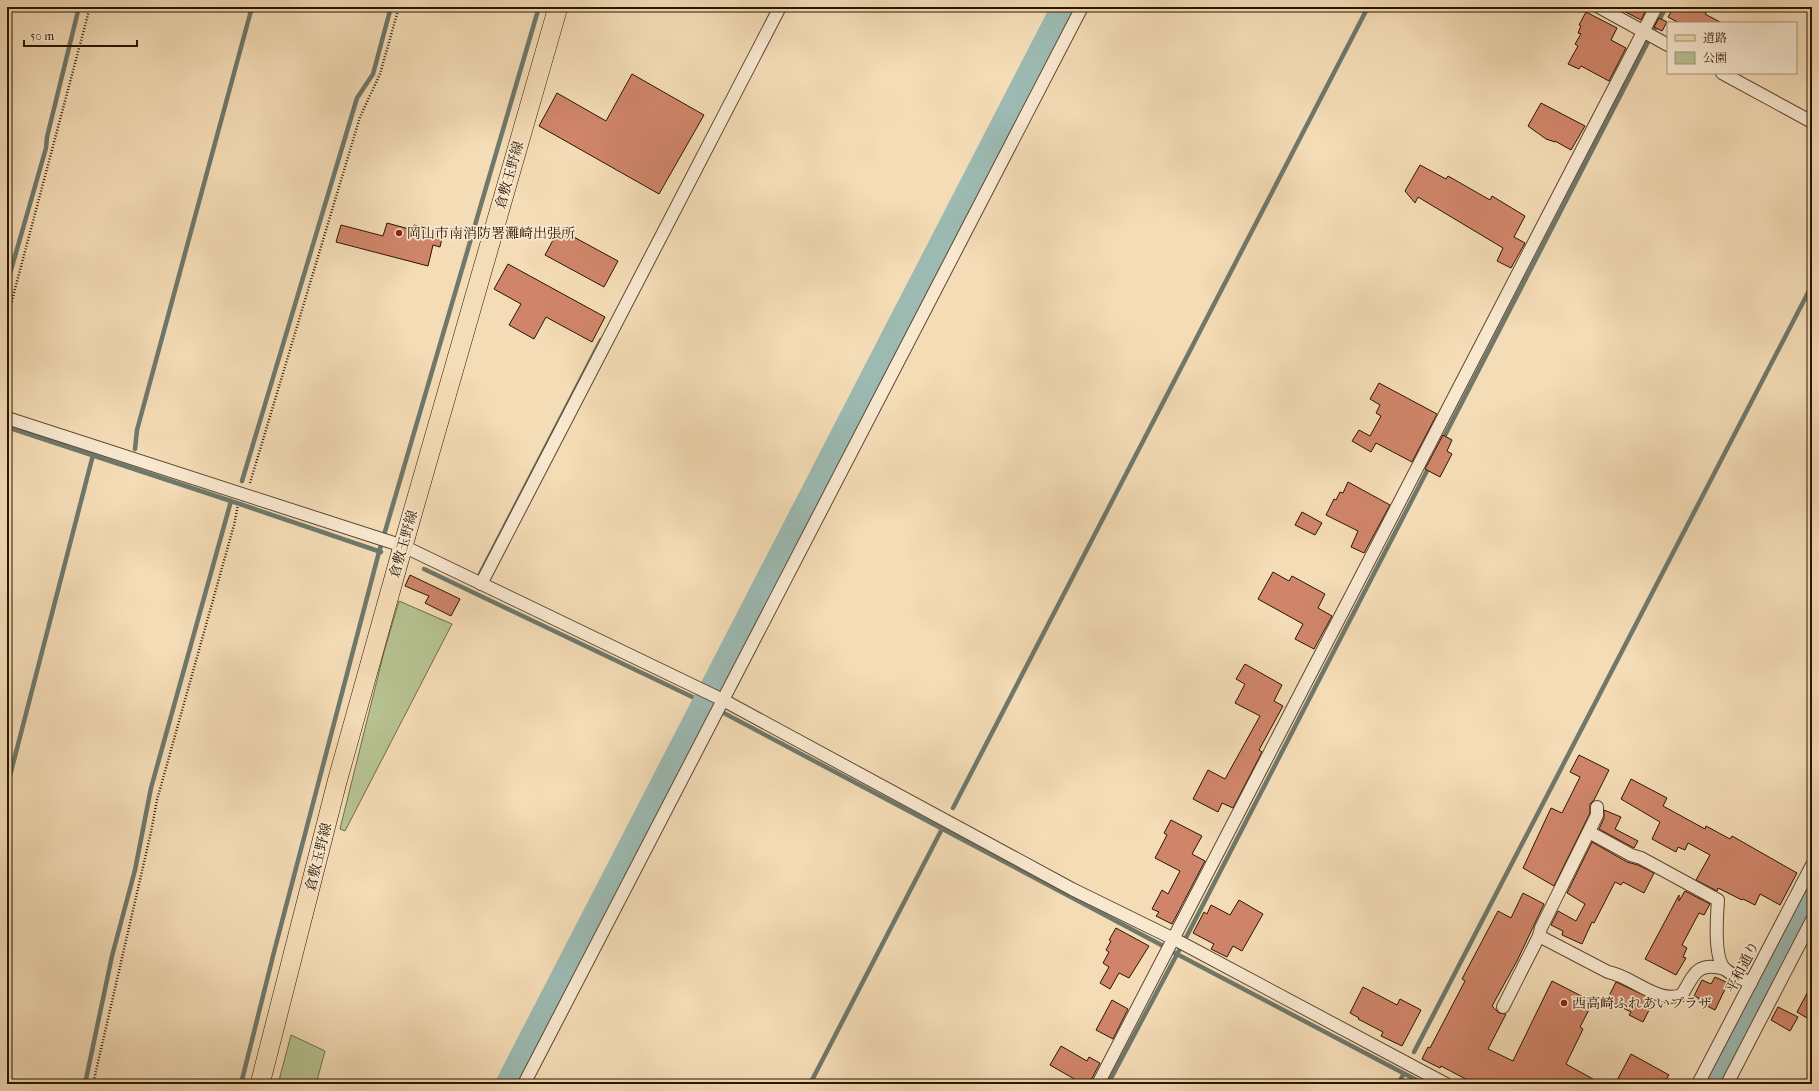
<svg xmlns="http://www.w3.org/2000/svg" width="1819" height="1091" font-family="'IM FELL French Canon','Noto Serif JP',serif">
<style>
.green{fill:#b7c291;stroke:#716c48}
.lines{fill:none;stroke-linecap:round;stroke-linejoin:round}
.stream{stroke:#6f786b;stroke-width:4.5}
.river{stroke:#9cbab2;stroke-width:27}
.building{fill:#d0856a;stroke:#2b1500}
.street-casing{stroke:#5d472e;stroke-width:14}
.primary-casing{stroke:#2b1500;stroke-width:20}
.path{stroke:#2b1500;stroke-width:2.5;stroke-dasharray:1 2;stroke-linecap:butt}
.street{stroke:#f8e8d0;stroke-width:12}
.primary{stroke:#f4dcb6;stroke-width:19}
.poi-dot{fill:#8f2418;stroke:#f8e8d0;stroke-width:1.5}
.labels{text-anchor:middle;stroke-width:3.5;stroke-linejoin:round;paint-order:stroke}
.street-label{font-size:14px;fill:#2b1500;stroke:#f8e8d0}
.poi-label{font-size:14px;fill:#2b1500;stroke:#f8e8d0;text-anchor:start}
</style>
<rect width="100%" height="100%" fill="#f4dcb6"/>
<filter id="stains"><feTurbulence type="fractalNoise" baseFrequency=".005" numOctaves="4"/><feColorMatrix values="0 0 0 0 .2 0 0 0 0 .09 0 0 0 0 .02 0 0 0 .5 -.17"/></filter>
<radialGradient id="worn" r=".72"><stop offset=".6" stop-color="#630" stop-opacity="0"/><stop offset="1" stop-color="#630" stop-opacity=".3"/></radialGradient>
<!-- green -->
<g class="green">
<path d="M399,601L452,624L345,831L340,829L384,652Z"/>
<path d="M291,1035L325,1051L316,1084H278Z"/>
</g>
<g class="lines">
<!-- stream -->
<g class="stream">
<path d="M7,284L46,148L47,137L79,7"/>
<path d="M7,427L231,501L381,552"/>
<path d="M1442,441L1666,7"/>
<path d="M135,449L137,430L252,7"/>
<path d="M242,481L357,98L373,74L391,7"/>
<path d="M424,569L705,703L1167,948"/>
<path d="M480,574L601,340"/>
<path d="M7,787L93,455"/>
<path d="M953,808L1368,7"/>
<path d="M1173,952L1424,1084"/>
<path d="M1414,1052L1812,285"/>
<path d="M85,1084L112,956L135,870L151,788L231,501"/>
<path d="M241,1084L274,952L379,552L539,7"/>
<path d="M810,1084L943,827"/>
<path d="M1108,1084L1191,928L1430,465"/>
<path d="M1398,1084L1403,1075"/>
</g>
<!-- river -->
<g class="river">
<path d="M509,1084L1065,7"/>
<path d="M1712,1084L1812,892"/>
</g>
</g>
<!-- building -->
<g class="building">
<path d="M1616,7H1640L1646,10L1641,20Z"/>
<path d="M1674,7H1701L1707,11L1705,14L1722,23H1679L1668,17Z"/>
<path d="M1586,12L1617,28L1611,40L1626,48L1609,81L1581,66L1579,69L1568,64L1578,46L1575,44L1581,34L1578,33L1581,26L1579,25Z"/>
<path d="M1659,18L1667,22L1662,31L1654,27Z"/>
<path d="M632,74L704,115L659,194L539,126L557,93L606,121Z"/>
<path d="M1541,103L1585,126L1571,150L1555,141V142L1546,139L1528,126Z"/>
<path d="M1420,165L1446,179L1448,176L1490,200L1492,196L1525,216L1514,237L1525,243L1511,268L1497,261L1503,248L1418,197L1415,203L1405,191Z"/>
<path d="M387,223L413,230L414,225L443,233L440,247L433,245L428,266L336,242L341,225L383,236Z"/>
<path d="M559,229L618,261L604,287L545,255Z"/>
<path d="M508,264L605,317L592,342L546,317L534,339L509,325L521,304L494,289Z"/>
<path d="M1379,383L1437,414L1412,462L1376,443L1371,452L1352,441L1359,430L1370,436L1381,416L1376,413L1380,405L1370,399Z"/>
<path d="M1443,435L1452,440L1447,451L1452,454L1440,477L1425,469Z"/>
<path d="M1348,482L1390,505L1364,553L1351,547L1358,531L1326,515L1334,499L1336,500L1340,492L1343,493Z"/>
<path d="M1302,512L1322,523L1315,535L1295,525Z"/>
<path d="M1273,572L1289,581L1292,576L1325,594L1318,608L1332,616L1314,649L1295,639L1303,624L1258,599Z"/>
<path d="M410,575L460,599L451,616L425,603L429,596L405,586Z"/>
<path d="M1245,664L1282,685L1274,701L1283,706L1259,750L1262,752L1233,808L1222,803L1218,812L1193,799L1208,770L1225,779L1260,716L1235,703L1245,684L1236,679Z"/>
<path d="M1579,755L1609,770L1594,800L1590,804V813L1554,886L1523,868L1551,808L1562,813L1580,777L1570,772Z"/>
<path d="M1631,779L1667,798L1663,806L1705,829L1706,826L1730,839L1732,836L1797,873L1780,905L1760,894L1755,905L1743,899L1742,900L1718,888L1717,891L1696,880L1710,855L1688,843L1685,850L1678,847L1676,852L1652,839L1660,822L1621,799Z"/>
<path d="M1604,810L1621,817L1615,829L1638,841L1634,848L1599,829L1604,818Z"/>
<path d="M1171,820L1202,836L1192,854L1205,861L1172,924L1156,916L1159,912L1152,909L1162,890L1168,894L1180,871L1155,858L1167,835L1164,833Z"/>
<path d="M1592,842L1627,862L1638,865L1654,873L1644,893L1623,882L1621,885L1615,882L1594,923L1592,922L1582,944L1562,935L1563,931L1551,925L1558,911L1576,921L1585,904L1567,893Z"/>
<path d="M1685,891L1710,904L1704,915L1699,913L1682,945L1687,948L1683,957L1686,958L1676,975L1645,959L1679,895V901Z"/>
<path d="M1523,893L1544,904L1517,961L1492,1006L1499,1013L1506,1014L1488,1049L1513,1061L1552,981L1593,1002L1580,1027L1583,1029L1566,1064L1602,1084H1475L1441,1066L1440,1068L1422,1059L1428,1047L1430,1048L1465,981L1462,979L1498,911L1511,918Z"/>
<path d="M1239,900L1263,914L1242,951L1233,946L1227,957L1211,949L1214,944L1193,933L1204,912L1207,914L1211,905L1230,915Z"/>
<path d="M1116,928L1149,946L1129,978L1119,973L1110,989L1100,983L1109,967L1103,963L1109,952L1106,950L1111,941L1109,940Z"/>
<path d="M1715,977L1728,983L1715,1010L1697,1001L1699,998L1694,996L1702,980L1711,984Z"/>
<path d="M1616,982L1654,1000L1643,1022L1629,1015L1631,1012L1607,1000Z"/>
<path d="M1812,984V1021L1797,1012Z"/>
<path d="M1363,987L1397,1005L1400,999L1421,1010L1402,1046L1381,1036L1383,1032L1358,1019L1359,1018L1350,1013Z"/>
<path d="M1112,1000L1128,1009L1113,1039L1096,1030Z"/>
<path d="M1778,1007L1798,1017L1790,1031L1771,1020Z"/>
<path d="M1061,1046L1087,1061L1089,1057L1100,1063L1089,1084H1083L1050,1065Z"/>
<path d="M1631,1054L1669,1075L1663,1084H1615Z"/>
</g>
<g class="lines">
<defs>
<g id="street">
<path d="M1599,7L1668,45"/>
<path d="M1722,73L1812,122"/>
<path d="M7,418L403,546L723,700L1072,889L1178,941L1446,1084"/>
<path d="M481,584L780,7"/>
<path d="M1589,832L1631,855L1641,858L1718,900C1717,915 1713,960 1726,970C1732,975 1743,979 1751,983"/>
<path d="M1539,936L1608,972C1632,976 1657,1004 1682,995C1694,974 1697,961 1725,969"/>
<path d="M1503,1007L1539,936L1541,928L1597,815V807"/>
<path d="M524,1084L1082,7"/>
<path d="M1098,1084L1656,7"/>
<path d="M1698,1084L1812,865"/>
<path d="M1727,1084L1812,920"/>
</g>
<path id="primary" d="M260,1084L337,782L403,546L558,7"/>
</defs>
<!-- street casing -->
<use href="#street" class="street-casing"/>
<!-- primary casing -->
<use href="#primary" class="primary-casing"/>
<!-- path -->
<g class="path">
<path d="M7,319L90,7"/>
<path d="M250,483L360,117L380,74L399,7"/>
<path d="M93,1084L151,832L157,800L234,525L238,505"/>
</g>
<!-- street -->
<use href="#street" class="street"/>
<!-- primary -->
<use href="#primary" class="primary"/>
</g>
<!-- markers -->
<g class="poi-dot">
<circle cx="399" cy="233" r="4"/>
<circle cx="1564" cy="1003" r="4"/>
</g>
<g class="labels">
<!-- street labels -->
<g class="street-label">
<text transform="translate(509 175) rotate(-74)" y="5">倉敷玉野線</text>
<text transform="translate(403 544) rotate(-74)" y="5">倉敷玉野線</text>
<text transform="translate(318 857) rotate(-76)" y="5">倉敷玉野線</text>
<text transform="translate(1742 967) rotate(-63)" y="5">平和通り</text>
</g>
<!-- poi labels -->
<g class="poi-label">
<text x="407" y="238">岡山市南消防署灘崎出張所</text>
<text x="1572" y="1008">西高崎ふれあいプラザ</text>
</g>
</g>
<!-- margin -->
<rect width="1819" height="1091" fill="none" stroke="#f4dcb6" stroke-width="24"/>
<rect x="8" y="8" width="1803" height="1075" fill="none" stroke="#2b1500" stroke-width="2"/>
<rect x="12" y="12" width="1795" height="1067" fill="none" stroke="#2b1500"/>
<!-- legend -->
<rect x="1667" y="22" width="130" height="52" fill="#f8e8d0" stroke="#a6947d"/>
<rect x="1675" y="35" width="20" height="6" fill="#f4dcb6" stroke="#a6947d"/>
<text x="1703" y="42" font-size="12" fill="#2b1500">道路</text>
<rect x="1675" y="52" width="20" height="12" fill="#b7c291" stroke="#a6947d"/>
<text x="1703" y="62" font-size="12" fill="#2b1500">公園</text>
<!-- scale -->
<path d="M24 40v6h113v-6" fill="none" stroke="#2b1500" stroke-width="2"/>
<text x="30" y="40" font-size="12" fill="#2b1500" stroke="#f8e8d0" stroke-width="3" paint-order="stroke">50 m</text>
<rect width="100%" height="100%" filter="url(#stains)"/>
<rect width="100%" height="100%" fill="url(#worn)"/>
</svg>
